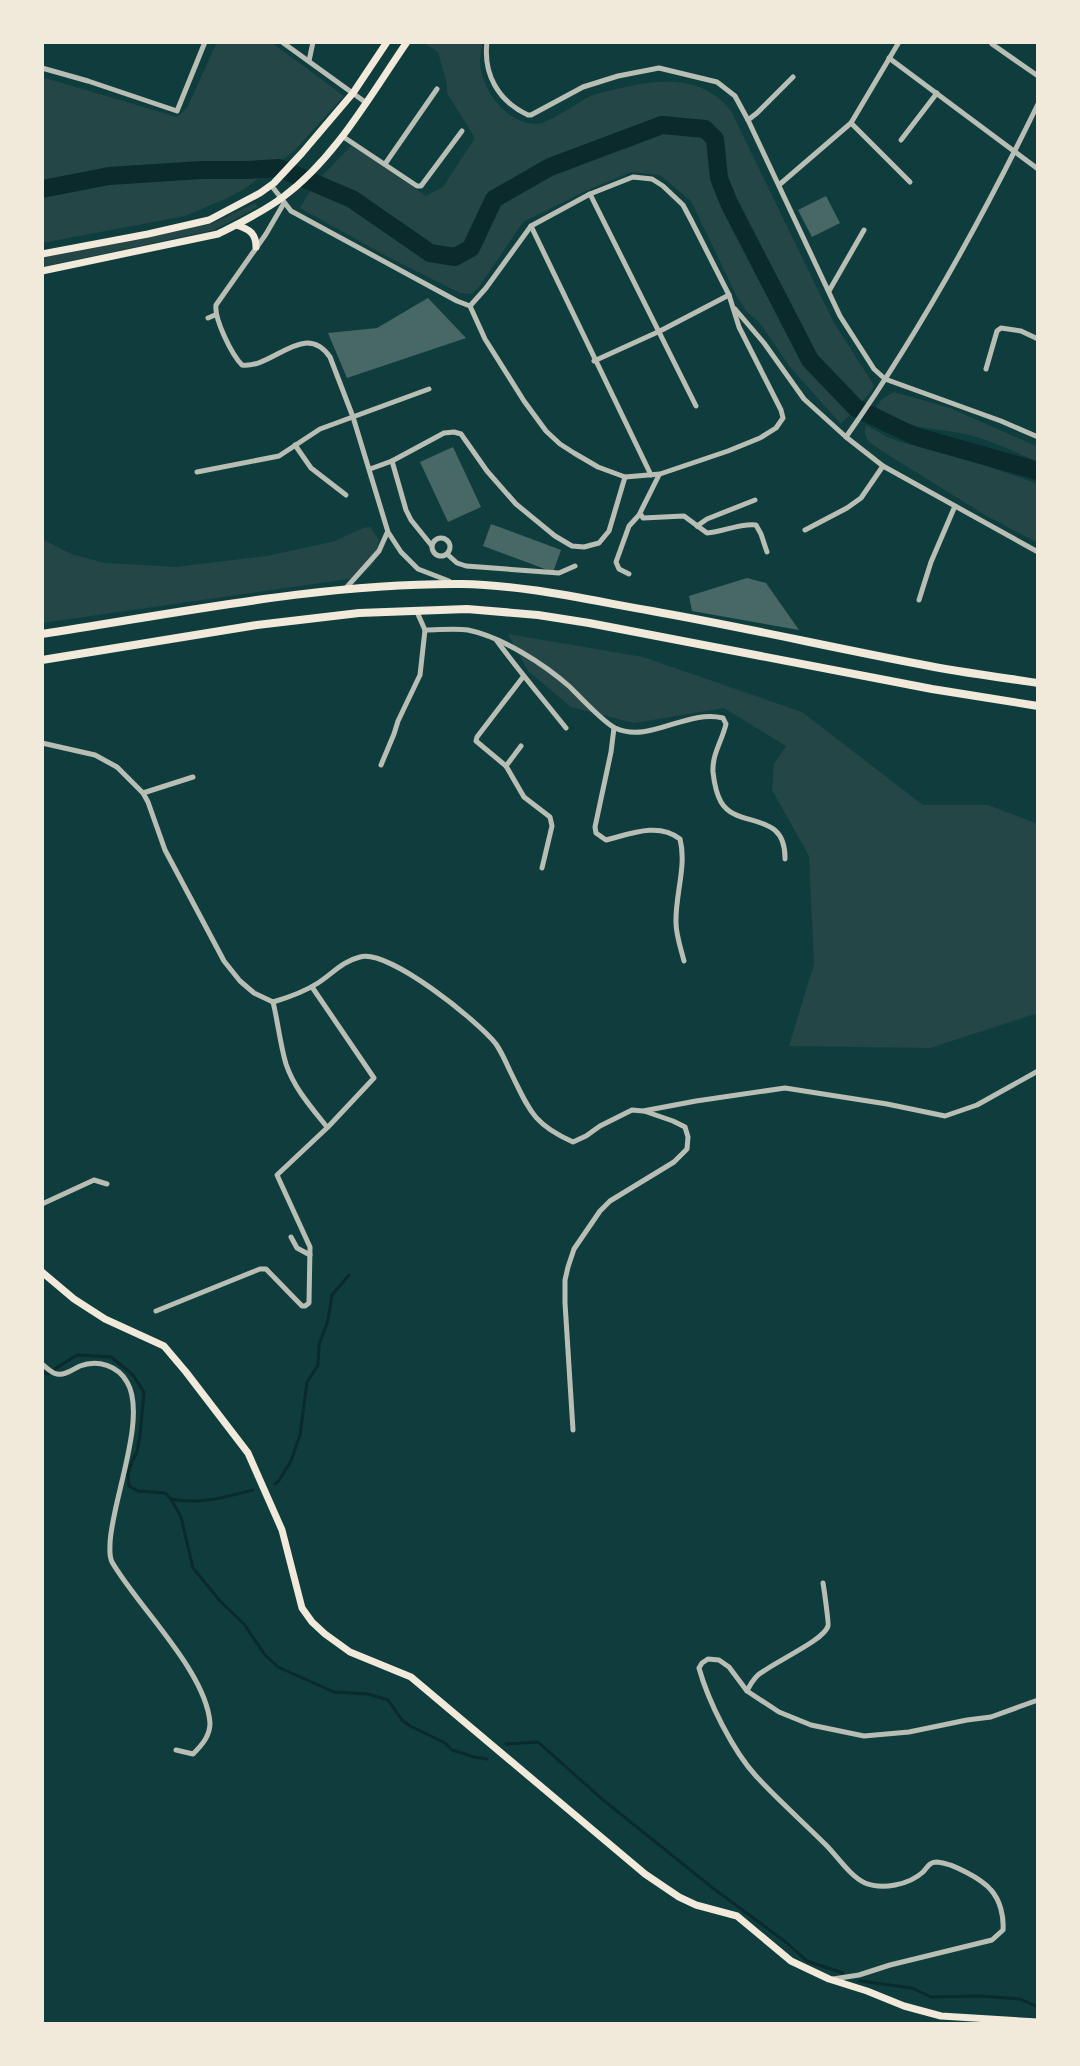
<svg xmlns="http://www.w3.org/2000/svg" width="1080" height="2066" font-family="Rubik,sans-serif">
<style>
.green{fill:#244646}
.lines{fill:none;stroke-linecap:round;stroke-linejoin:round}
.stream{stroke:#0a2a2b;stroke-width:3}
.river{stroke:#0a2a2b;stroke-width:18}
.building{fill:#486865}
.minor{stroke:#b8beb3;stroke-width:5}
.secondary{stroke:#f1e9da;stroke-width:7}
.trunk{stroke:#f1e9da;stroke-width:8}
</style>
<rect width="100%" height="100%" fill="#0f3d3e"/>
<!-- green -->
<g class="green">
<path d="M217,42H271L344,96L295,150L246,188L227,198L185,216L42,243V77L177,117L187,108Z"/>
<path d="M423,42H482C482,48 480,55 480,61C481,89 506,125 538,124C548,123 576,104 587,98C596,93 607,92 617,89C657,79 703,74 731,111L834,323L870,379L874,386L870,393L841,424L790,367L760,323L747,312L737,297L691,201L660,175L631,172L588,190L523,222L479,287L471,294L460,293L388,257L300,208L315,183L352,145L426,196L443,187L475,138L447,93V84L438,52Z"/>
<path d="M255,203L258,207L214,230L42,267V257L162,231L211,224Z"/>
<path d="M894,392L950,408L1038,447V462C1017,453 995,442 973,436C937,426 908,433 876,407L882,399Z"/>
<path d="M866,425L889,438L904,443L933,447L1038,484V543L985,515L882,451C871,443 862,440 866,425Z"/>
<path d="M370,527L379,540C377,561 374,568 355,578L42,623V539L71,554L105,563L175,567L267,556L335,541L363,528Z"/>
<path d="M508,634L643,657L802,712L923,805H988L1038,824V1013L930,1048L789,1046L814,964L809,856L772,790L774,764L786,746L724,708L634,723L571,707L528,671Z"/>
</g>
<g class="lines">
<!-- stream -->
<g class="stream">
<path d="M42,1372L47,1374L77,1355L111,1357L133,1375L144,1392L140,1435L137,1452L131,1464L128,1475L129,1486L138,1491L165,1493L171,1499L181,1517L193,1568L220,1601L244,1624L265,1655L278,1667L334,1692L368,1694L388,1700L402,1720L410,1726L445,1743L452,1750L474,1757L487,1759"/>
<path d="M275,1484L278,1482L291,1461L300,1435L307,1382L318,1365L319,1345L328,1320L332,1295L349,1275"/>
<path d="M171,1499C199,1505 226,1497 253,1490"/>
<path d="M506,1744L538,1742L602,1799L714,1889L787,1943L807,1961L843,1973"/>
<path d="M860,1981L912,1988L931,1997L979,1996L1020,1999L1038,2007"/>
</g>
<!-- river -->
<path class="river" d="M42,189L109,176L201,170H246L279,168L352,199L430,253L455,257L471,248L494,199L550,167L662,125L705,129L715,139L719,178L729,203L810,360L856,408L914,436L1038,471"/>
</g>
<!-- building -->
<g class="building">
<path d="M826,196L840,223L812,237L798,210Z"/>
<path d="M428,298L466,338L347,378L328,333L377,328Z"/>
<path d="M453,447L481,507L448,522L420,462Z"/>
<path d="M491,524L561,550L553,572L483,546Z"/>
<path d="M747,578L766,583L799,630L692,611L689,596Z"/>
</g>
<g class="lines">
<!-- minor -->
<g class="minor">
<path d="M282,42L365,102"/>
<path d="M487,42C483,74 498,101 528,115H531L583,87L618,76L659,68L717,82L735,96L748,120L840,316L874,369L885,379L1001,421L1038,437"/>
<path d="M992,44L1038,76"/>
<path d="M889,58L1038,169"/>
<path d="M309,61L313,42"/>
<path d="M42,68L88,81L177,111L205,42"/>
<path d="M748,120L757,113L793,77"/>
<path d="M851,123L910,182"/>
<path d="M342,136L417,186H421L462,131"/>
<path d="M901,140L937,93"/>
<path d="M385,164L437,89"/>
<path d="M271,185L291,211L457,301L470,306L485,339L524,401L546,431L560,444L574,453L598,467L625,477L660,474L728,451L760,438L776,428L783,418L781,410L739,327L729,295L691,220L683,205L663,186L652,179L633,177L590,194L531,226L486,288L470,306"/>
<path d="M779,185L851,123L899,42"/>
<path d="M590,194L696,406"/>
<path d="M284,203L266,234L216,305C214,319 232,355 242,365C273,369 304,320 330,357L353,417L388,532L401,552L418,569L449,581"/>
<path d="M531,226L651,475"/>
<path d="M829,291L864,230"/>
<path d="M735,309L764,343L804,399L846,437L883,466L1038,552"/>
<path d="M208,318L215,315"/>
<path d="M594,361L660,331L729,295"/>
<path d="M986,369L997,331L1001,328L1021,331L1038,339"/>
<path d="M846,437C920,332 982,219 1038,104"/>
<path d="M295,445L311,468L346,495"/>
<path d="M392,461L406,510L411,520L432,546"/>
<path d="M370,469L392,461L444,433L454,432L461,434L487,471L516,504L555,536L572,546L584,547L599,543L609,531L625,477"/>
<path d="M197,472L279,456L320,429L429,389"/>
<path d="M659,475L640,513L643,518L684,516L707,533C723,532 740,523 756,525L761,534L767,552"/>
<path d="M697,526L707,519L755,500"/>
<path d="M805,530L847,508L861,498L883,466"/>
<circle cx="441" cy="547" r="9"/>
<path d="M447,554L457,563L466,566L559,573L575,566"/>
<path d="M629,574L619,569L616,562L629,526L640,514"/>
<path d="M346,588L379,551L387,533"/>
<path d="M919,600L931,562L955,506"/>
<path d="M417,612L425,630C439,630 455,628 468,630C502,637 544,664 570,687C581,698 603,722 615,728C650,744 686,709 723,718L726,724C722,741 712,754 713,772C714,781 717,795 721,802C737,830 786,809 785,859"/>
<path d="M497,641C519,671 543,699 566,728"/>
<path d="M523,677L477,737L476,741L506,766L524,797L550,817L552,826L542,868"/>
<path d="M614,728L611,752L595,827L596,833L606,840C630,834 658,822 680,839C687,866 675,895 676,923C676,935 681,949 684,961"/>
<path d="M42,743L95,755L117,767L143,793L148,802L165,850L224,961L240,981L254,993L273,1002C290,997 304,992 318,983C332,974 343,961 360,957C389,949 478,1021 496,1044C502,1053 506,1062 510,1071C529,1109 532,1124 573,1142L586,1136L600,1126L632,1110L643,1111L696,1101L785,1088L887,1104L945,1116L977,1105L1038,1071"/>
<path d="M381,765L394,734L398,721L420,675L425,630"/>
<path d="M506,766L521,746"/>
<path d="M143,793L193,777"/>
<path d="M273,1002C278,1022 280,1044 286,1064C294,1088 311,1107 327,1127"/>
<path d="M42,1204L94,1180L107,1184"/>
<path d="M291,1237L297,1248L310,1255"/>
<path d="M156,1311L260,1269H266L302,1306H305L309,1303L310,1247L277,1175L328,1127L374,1078L312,987"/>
<path d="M42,1364C46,1367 51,1373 57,1374C65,1376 73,1369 80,1366C98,1359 118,1366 127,1382C148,1417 111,1503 110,1544C110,1551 109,1556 112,1562C138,1607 206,1671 210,1723C210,1736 202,1745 193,1754L176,1750"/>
<path d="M573,1430L565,1303V1280L568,1267L574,1249L600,1211L610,1201L674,1162L687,1149L688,1137L685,1127L673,1121L644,1111"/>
<path d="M747,1691C750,1685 753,1680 757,1676C771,1663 824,1641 828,1626C829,1624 824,1589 823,1583"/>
<path d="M833,1979L859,1975L890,1965L992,1940L1003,1930C1004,1916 1000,1900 991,1890C982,1879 952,1863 937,1862C929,1862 928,1867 923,1872C909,1885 882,1890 865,1883C850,1876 838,1857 826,1845C803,1822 778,1800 756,1776C733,1751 708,1701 699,1668L702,1663L708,1659L719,1660L729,1667L747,1691L779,1712L811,1725L864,1736L909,1732L967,1720L991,1717L1038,1700"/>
</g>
<!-- secondary -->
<g class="secondary">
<path d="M236,225C249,229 256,233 256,247"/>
<path d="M42,254L148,234L209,220L260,193L274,183L302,153L353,93L387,42"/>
<path d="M42,271L218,234C240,223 263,212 283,197C335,159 371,94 407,42"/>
<path d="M42,1272L74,1299L105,1319L164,1346L186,1372L248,1453L282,1530L302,1608L312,1622L325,1634L350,1652L411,1677L645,1874L679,1897L696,1905L737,1916L791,1961L829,1979L867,1991L904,2006L941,2016L1038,2022"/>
</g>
<!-- trunk -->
<g class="trunk">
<path d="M42,634C179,613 322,583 461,584C525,585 589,600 652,611C742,627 830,647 919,664C958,672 998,677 1038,683"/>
<path d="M42,660L257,625L359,613L467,609L538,615L589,623L932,689L1038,706"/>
</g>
</g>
<!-- border -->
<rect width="1080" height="2066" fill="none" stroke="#f1e9da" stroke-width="88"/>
</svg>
